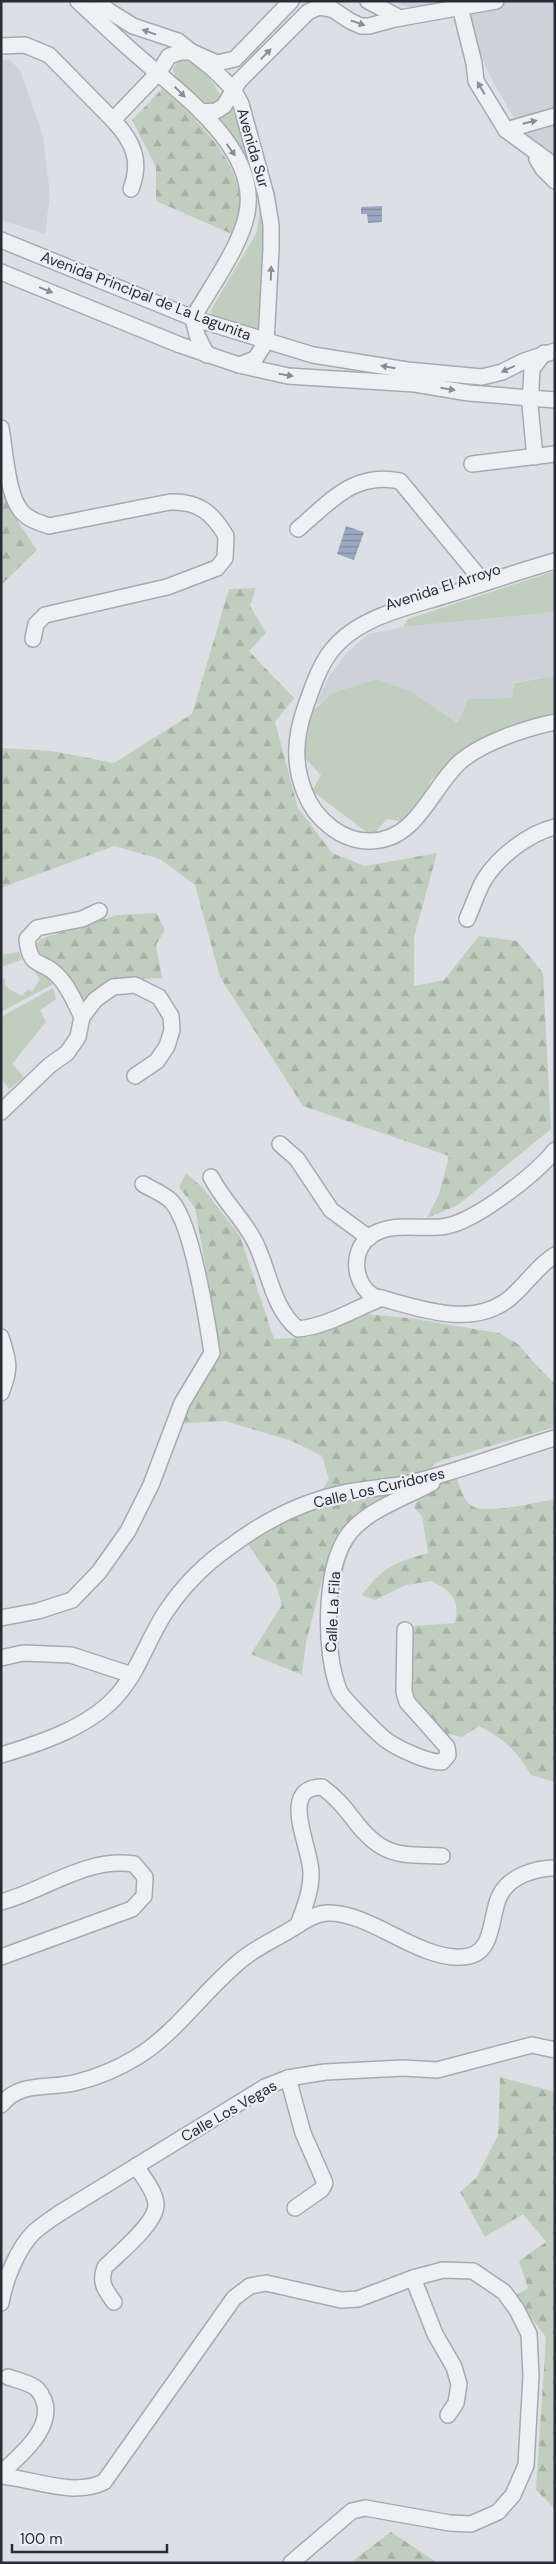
<svg xmlns="http://www.w3.org/2000/svg" width="556" height="2564" font-family="'DM Sans',sans-serif">
<style>
.built{fill:#cfd1d9}
.grass{fill:#c0cebf}
.forest{fill:url(#forest-firs)}
.water{fill:url(#water-rules)}
.lines{fill:none;stroke-linecap:round;stroke-linejoin:round}
.minor-casing{stroke:#a7a9b1;stroke-width:18}
.minor{stroke:#eff0f4;stroke-width:15}
.oneway{fill:#8c8e96}
.labels{text-anchor:middle;stroke-width:4.5;stroke-linejoin:round;paint-order:stroke}
.street-label{font-size:15px;fill:#282c39;stroke:#ebeef3}
</style>
<defs>
<pattern id="forest-firs" width="22" height="20" patternUnits="userSpaceOnUse" patternTransform="scale(1.25)"><rect width="22" height="20" fill="#c0cebf"/><path d="M5 1l3.5 6h-7zM16 11l3.5 6h-7z" fill="#a5b1a5"/></pattern>
<pattern id="water-rules" width="6" height="5" patternUnits="userSpaceOnUse" patternTransform="scale(1.25)"><rect width="6" height="5" fill="#9ba8c1"/><path d="M0 2.5h6" fill="none" stroke="#7e899e"/></pattern>
</defs>
<rect width="100%" height="100%" fill="#dddfe5"/>
<!-- built -->
<g class="built">
<path d="M389,1H555V174L511,113L491,78L473,37L469,15L415,9Z"/>
<path d="M9,59L20,70L43,136L50,194L45,234L1,220V61Z"/>
<path d="M555,612V676L514,682L512,698L468,699L459,723L412,692L377,679L316,705L329,676L345,655L368,634L403,627Z"/>
</g>
<!-- grass -->
<g class="grass">
<path d="M179,60C199,60 213,82 222,98L218,105L207,108L175,75L173,69Z"/>
<path d="M232,108L264,204V332L213,319L211,310L257,232L260,207L256,182L232,137L218,120L227,115Z"/>
<path d="M555,571V612L403,627L408,619Z"/>
<path d="M555,676V715L467,748L431,780L421,807L404,822L387,819L372,836L312,791L321,775L300,753L304,718L333,693L377,679L412,692L458,723L468,699L512,698L514,683Z"/>
<path d="M19,952L22,960L1,967V955Z"/>
<path d="M31,967L57,982L1,1012V977L4,978L6,987L22,996L28,989L32,992L40,979Z"/>
<path d="M53,988L56,999L40,1010L46,1022L12,1064L24,1077L9,1089L1,1079V1017Z"/>
</g>
<!-- forest -->
<g class="forest">
<path d="M164,87C193,119 236,154 241,201C242,210 235,225 232,234L156,201V167L132,120Z"/>
<path d="M1,476L9,508L37,550L1,585Z"/>
<path d="M256,588L250,606L266,633L249,651L294,698L275,722L298,808L332,853L365,866L437,853L414,937V986L444,980L479,936L517,941L543,973L551,1129L458,1205L427,1218L439,1194L449,1156L303,1106L220,977L195,885L160,859L114,846L1,888V748L52,751L114,763L192,714L229,589Z"/>
<path d="M156,913L165,930L156,945L162,978L133,979L84,1008L71,978L41,956L35,948L40,939L117,915Z"/>
<path d="M186,1173L203,1188L240,1236L274,1339L309,1337L366,1314L409,1318L499,1333L518,1344L536,1365L555,1384V1427L437,1462L410,1485L368,1508L339,1531L327,1562L306,1642L302,1675L251,1654L282,1605L276,1585L248,1544L263,1533L314,1504L329,1479L322,1456L292,1441L225,1421L171,1424L215,1362L217,1331L195,1208L179,1187Z"/>
<path d="M456,1475C460,1487 462,1499 472,1506C486,1515 538,1502 555,1499V1782L531,1775C517,1751 503,1738 479,1726L462,1737L443,1733L409,1694L404,1635L414,1626L455,1623C460,1599 452,1592 432,1581L406,1585L375,1600L362,1595C382,1567 396,1562 428,1553L422,1517L414,1507L418,1498Z"/>
<path d="M500,2077L555,2092V2563L554,2508L536,2490L546,2337L514,2296L528,2288L519,2261L546,2242L523,2214L485,2237L460,2192L476,2178L498,2135Z"/>
<path d="M391,2532L438,2563H350Z"/>
</g>
<!-- water -->
<g class="water">
<path d="M382,206V222L368,223L367,214H361V207Z"/>
<path d="M346,526L364,532L354,560L337,554Z"/>
</g>
<g class="lines">
<defs>
<g id="minor">
<path d="M78,1C96,18 113,34 131,50C174,89 260,146 247,213C241,246 210,288 193,318"/>
<path d="M98,1L109,11L133,26L178,41L214,70L233,89L241,104L266,195L271,225V249L266,342L255,359L239,365"/>
<path d="M320,1L350,21L361,26H369L395,19L496,1"/>
<path d="M368,1L400,18"/>
<path d="M462,1L460,7L474,63L476,81L506,130L555,166"/>
<path d="M1,46L25,45L49,55L113,120L159,72L169,56L181,52H192L217,63L235,59L291,1"/>
<path d="M201,112L216,111L224,106L239,81L308,12L319,7L331,9"/>
<path d="M113,120C133,141 142,161 131,189"/>
<path d="M506,130L555,116"/>
<path d="M537,159L543,169L555,181"/>
<path d="M1,240L193,318L313,355L407,370L482,377L502,372L524,361L555,351"/>
<path d="M1,272L180,345L239,365L288,376L415,384L469,393L555,400"/>
<path d="M193,318L197,335L207,355"/>
<path d="M1,428C5,450 7,490 19,508C26,519 38,522 49,526L170,502C198,501 212,512 226,536L225,558L217,568L167,587L45,615L36,624L33,639"/>
<path d="M535,457L530,405L532,369L544,353"/>
<path d="M472,464L555,454"/>
<path d="M298,529C330,502 354,471 400,481L484,583"/>
<path d="M555,561C521,571 487,582 454,593C413,606 360,615 332,650C319,666 312,689 305,708C295,737 293,764 305,793C315,819 342,842 371,841C418,840 431,787 461,761C484,742 526,728 555,722"/>
<path d="M467,919C473,906 477,892 484,880C498,857 529,833 555,827"/>
<path d="M82,1017C75,1003 69,987 58,976C42,958 30,971 27,939L37,928L82,919L99,911"/>
<path d="M1,1112L50,1065L67,1053L78,1037L82,1017L95,1000L113,987L135,985L159,997L171,1016L172,1030L167,1046L157,1061L135,1076"/>
<path d="M280,1144L297,1159L331,1210L369,1238"/>
<path d="M555,1150C536,1174 477,1220 447,1226C422,1231 391,1220 369,1237C350,1253 354,1283 373,1296C417,1307 471,1330 510,1298C526,1285 537,1266 555,1255"/>
<path d="M211,1177C223,1201 243,1218 255,1242C269,1269 272,1308 298,1329C328,1326 354,1309 382,1298"/>
<path d="M1,1337C9,1361 11,1369 1,1393"/>
<path d="M1,1618L38,1611L72,1600L99,1572L128,1531L151,1485L182,1403L212,1353C207,1320 192,1225 172,1202C165,1194 151,1189 143,1184"/>
<path d="M405,1630L404,1692L407,1702L447,1747L448,1755L442,1762C428,1763 397,1748 386,1740C378,1734 342,1698 339,1690C324,1654 324,1572 346,1538C363,1511 405,1498 432,1483"/>
<path d="M1,1658L23,1653L71,1655L132,1675"/>
<path d="M1,1755C41,1743 93,1726 120,1692C140,1668 149,1636 167,1610C184,1585 206,1563 231,1546C263,1522 299,1503 339,1494C364,1488 389,1488 414,1482C462,1470 508,1452 555,1438"/>
<path d="M1,1902C46,1890 86,1857 134,1864L145,1877L144,1896L132,1909L1,1957"/>
<path d="M298,1925C304,1908 311,1892 311,1874C312,1849 277,1787 322,1787C336,1797 344,1807 354,1820C382,1857 399,1855 442,1856"/>
<path d="M288,2078L303,2133L325,2183L322,2189L295,2208"/>
<path d="M1,2105C20,2081 47,2089 74,2083C95,2078 119,2068 137,2057C179,2031 206,1987 245,1957C258,1947 275,1939 290,1930C302,1923 313,1914 327,1913C369,1911 418,1960 462,1957C496,1956 489,1916 500,1895C510,1876 535,1868 555,1868"/>
<path d="M413,2278L435,2334L454,2367L459,2384L456,2403L448,2415"/>
<path d="M114,2302C105,2290 99,2282 105,2267C118,2254 157,2223 156,2204C155,2191 143,2177 136,2166"/>
<path d="M1,2303C5,2280 17,2249 34,2232C42,2225 51,2219 60,2213L265,2087L288,2078L325,2072L403,2068L437,2070L532,2045L555,2050"/>
<path d="M1,2473C22,2454 64,2420 37,2389C31,2383 16,2380 8,2377"/>
<path d="M1,2476C35,2479 72,2497 104,2482L234,2298L250,2286L266,2283L341,2300L358,2299L413,2278L443,2270L473,2271L504,2292L517,2310L529,2334L531,2376L526,2465L513,2495L498,2512L471,2524L450,2523L365,2508L352,2511L291,2563"/>
</g>
</defs>
<!-- minor casing -->
<use href="#minor" class="minor-casing"/>
<!-- minor -->
<use href="#minor" class="minor"/>
</g>
<!-- one-way arrows -->
<defs><path id="oneway-solid" d="M-6-.8H1V-3.2L6.5 0L1 3.2V.8H-6Z" transform="scale(1.25)"/></defs>
<g class="oneway">
<use href="#oneway-solid" transform="translate(358 23) rotate(19)"/>
<use href="#oneway-solid" transform="translate(149 32) rotate(-160)"/>
<use href="#oneway-solid" transform="translate(266 54) rotate(-46)"/>
<use href="#oneway-solid" transform="translate(481 88) rotate(-121)"/>
<use href="#oneway-solid" transform="translate(180 92) rotate(45)"/>
<use href="#oneway-solid" transform="translate(530 122) rotate(-13)"/>
<use href="#oneway-solid" transform="translate(231 150) rotate(54)"/>
<use href="#oneway-solid" transform="translate(271 273) rotate(-88)"/>
<use href="#oneway-solid" transform="translate(46 290) rotate(22)"/>
<use href="#oneway-solid" transform="translate(388 367) rotate(-170)"/>
<use href="#oneway-solid" transform="translate(508 369) rotate(155)"/>
<use href="#oneway-solid" transform="translate(286 375) rotate(9)"/>
<use href="#oneway-solid" transform="translate(448 389) rotate(9)"/>
</g>
<g class="labels">
<!-- street labels -->
<g class="street-label">
<text transform="translate(253 148) rotate(74)" y="5">Avenida Sur</text>
<text transform="translate(146 296) rotate(21)" y="5">Avenida Principal de La Lagunita</text>
<text transform="translate(443 587) rotate(-18)" y="5">Avenida El Arroyo</text>
<text transform="translate(379 1488) rotate(-13)" y="5">Calle Los Curidores</text>
<text transform="translate(333 1612) rotate(-87)" y="5">Calle La Fila</text>
<text transform="translate(229 2111) rotate(-30)" y="5">Calle Los Vegas</text>
</g>
</g>
<!-- border -->
<rect width="556" height="2564" fill="none" stroke="#282c39" stroke-width="5"/>
<!-- scale -->
<path d="M12 2544v8h155v-8" fill="none" stroke="#282c39" stroke-width="2.5"/>
<text x="20" y="2544" font-size="15" fill="#282c39" stroke="#ebeef3" stroke-width="4" paint-order="stroke">100 m</text>
</svg>
